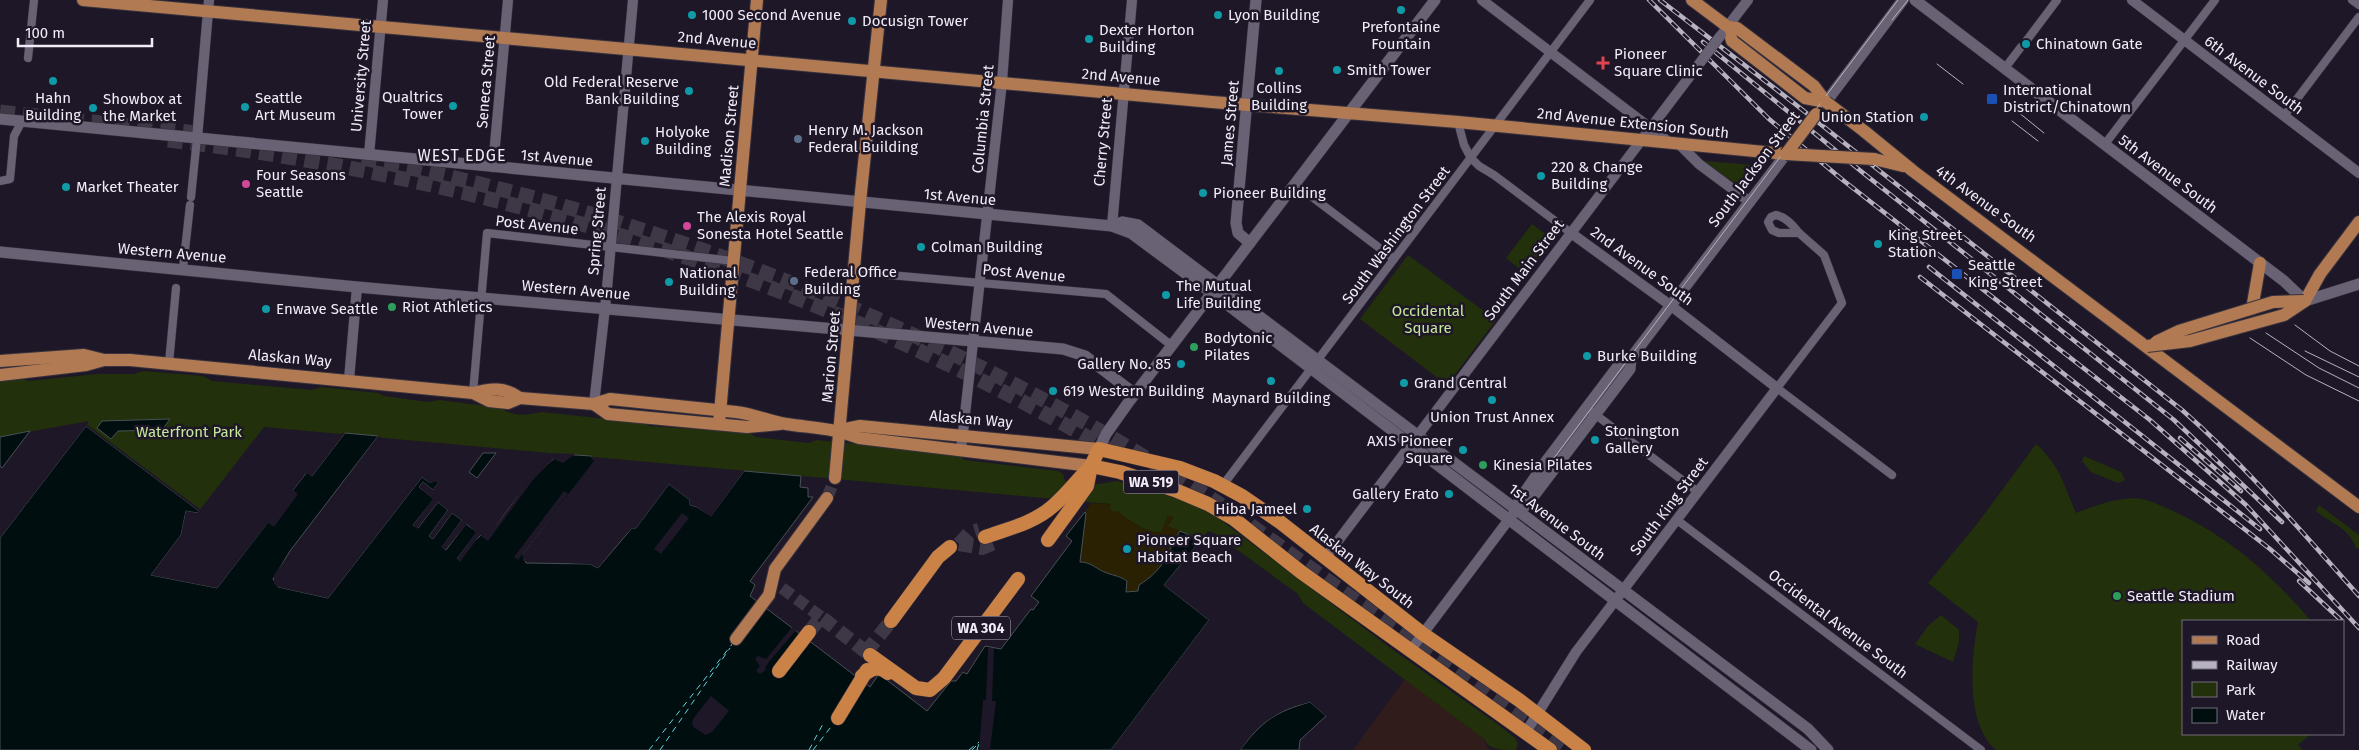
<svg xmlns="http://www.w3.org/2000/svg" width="2359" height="750" font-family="'Fira Sans',sans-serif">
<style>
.industrial{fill:#2f1c1b}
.green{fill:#22300b}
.sand{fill:#292101}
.water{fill:#000e10;stroke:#485156}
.pier{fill:#1e1727}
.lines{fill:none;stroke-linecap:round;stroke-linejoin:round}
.ferry{stroke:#62d6de;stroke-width:1;stroke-dasharray:6 5;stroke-linecap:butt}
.primary-tunnel{stroke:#3e3746;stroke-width:12;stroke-dasharray:12 6;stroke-linecap:butt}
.trunk-tunnel{stroke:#3e3746;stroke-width:14;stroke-dasharray:14 7;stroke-linecap:butt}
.motorway-tunnel{stroke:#3e3746;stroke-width:15;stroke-dasharray:15 8;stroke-linecap:butt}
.minor-casing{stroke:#37323e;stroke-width:9}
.tertiary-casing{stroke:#37323e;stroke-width:11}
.secondary-casing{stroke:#37323e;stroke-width:12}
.primary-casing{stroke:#37323e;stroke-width:14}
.trunk-casing{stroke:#37323e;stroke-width:15}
.minor{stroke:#696174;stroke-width:8}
.tertiary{stroke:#696174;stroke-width:10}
.secondary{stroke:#696174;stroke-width:11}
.primary{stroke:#b27a52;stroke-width:12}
.trunk{stroke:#ca8247;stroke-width:14}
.tram{stroke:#b7b2bf;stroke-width:1}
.rail-casing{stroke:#b7b2bf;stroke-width:4.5}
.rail{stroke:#1e1727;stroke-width:2.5;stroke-dasharray:8;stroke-linecap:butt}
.tertiary-bridge-casing{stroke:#37323e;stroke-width:11;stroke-linecap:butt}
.primary-bridge-casing{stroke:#37323e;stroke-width:14;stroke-linecap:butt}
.tertiary-bridge{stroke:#696174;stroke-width:10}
.primary-bridge{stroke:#b27a52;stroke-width:12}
.culture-dot{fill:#0f9aa8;stroke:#1e1727;stroke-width:2}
.health-dot{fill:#e0444e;stroke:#1e1727;stroke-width:2}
.transit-dot{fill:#1a4fb4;stroke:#1e1727;stroke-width:2}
.service-dot{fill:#5c6f8a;stroke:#1e1727;stroke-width:2}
.hotel-dot{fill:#d1479c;stroke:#1e1727;stroke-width:2}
.leisure-dot{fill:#2e9e5b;stroke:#1e1727;stroke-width:2}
.labels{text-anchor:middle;stroke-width:5;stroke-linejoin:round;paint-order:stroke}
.shield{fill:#1e1727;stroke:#b2acb9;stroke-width:1}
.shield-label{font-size:14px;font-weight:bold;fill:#f1ecf8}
.poi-label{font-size:15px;fill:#f1ecf8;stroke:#1e1727;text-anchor:start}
.street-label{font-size:15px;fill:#f1ecf8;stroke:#1e1727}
.park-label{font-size:15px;fill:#c6e79b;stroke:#1e1727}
.neighbourhood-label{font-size:16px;letter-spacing:1px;fill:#f1ecf8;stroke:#1e1727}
</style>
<rect width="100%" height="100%" fill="#1e1727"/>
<!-- industrial -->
<path class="industrial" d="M1405,679L1485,740L1486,746L1491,750H1353Z"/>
<!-- green -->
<g class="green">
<path d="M1704,161L1754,165L1760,169L1744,190Z"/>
<path d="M1532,224L1552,239L1525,273L1506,258Z"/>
<path d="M1408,255L1496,320L1447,385L1360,319Z"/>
<path d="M143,371L203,376L212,381L311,390L321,387L378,393L384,396L428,402L440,400L501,408C513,417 528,415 542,412L644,423L649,426L750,433L756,437L809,443L816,440L949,453L960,455L964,460L1058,471L1063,474L1065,481L1099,484L1116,481L1142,486L1191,504L1218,518L1389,647L1500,726L1515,738L1518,743L1516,750C1504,750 1488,750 1485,740L1303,603L1298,594L1214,533L1208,531L1201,540L1167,526L1173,518L1168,516L1161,532C1150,535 1126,519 1117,511L1113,512L1110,509V504L264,427L199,511L86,426L89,421L0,437V380L23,378L29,381L97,374H134Z"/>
<path d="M2036,444C2061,467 2063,483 2076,513C2095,506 2126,494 2146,500C2155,502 2163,507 2171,510C2227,535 2272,575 2311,621H2183V734H2311L2298,745L2303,750H1996C1965,724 1971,657 1978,622L1928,583L1977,524Z"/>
<path d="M2084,456L2121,472L2125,480L2118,483L2091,472L2082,461Z"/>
<path d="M2319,505L2359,535V548H2356C2349,527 2331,524 2316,511Z"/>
<path d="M1941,615L1959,630V642L1953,662L1915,644L1928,626Z"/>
</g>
<!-- sand -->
<path class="sand" d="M1091,503L1111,504L1110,509L1113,512L1117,511C1126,519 1150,535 1161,532L1168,516L1174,517L1168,526L1180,531L1166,560L1151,579L1139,585L1138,591L1126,592L1127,581C1120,576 1115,576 1107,573C1096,569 1094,565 1080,562L1086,513L1085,512Z"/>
<!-- water -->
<g class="water">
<path d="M170,419L162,430L118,431L111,439L97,428L102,421Z"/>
<path d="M86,426L199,511L197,513L186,511L181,535L151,575L217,588L307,472L312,476L345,433L378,436L290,551L273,579L278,587L328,598L422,477L429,482L440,481L433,490L423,482L419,487L434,499L413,525L418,528L438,502L448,510L429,536L433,539L452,513L462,520L442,547L446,550L466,524L477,532L457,559L481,535L488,540C503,513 535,472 560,454L591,456L595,461L523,554L526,563L590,564L598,568L632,528H636L669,484L690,500V505L697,507L711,516L744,471L801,476L800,487L808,488V497H813L750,581L755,585L750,596L870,687L879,674L927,711L951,681H956L963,672L967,674L985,646L1001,649L1031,609L1033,610L1039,602L1031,596L1072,541L1066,536L1085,512L1086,513L1080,562C1092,562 1097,570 1107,573C1115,576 1120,576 1127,581L1126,592L1138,591L1139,585C1165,569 1165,556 1180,531L1201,540L1164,585L1209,620L1111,750H0V538Z"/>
<path d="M30,431L2,468L0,466V437Z"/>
<path d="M483,453H496L477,478L469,472Z"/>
<path d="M1310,702L1326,716L1300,740L1299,750H1240C1262,721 1275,712 1310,702Z"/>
</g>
<!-- pier -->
<g class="pier">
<path d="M86,424L201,510L198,515L188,514L183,536L155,573L216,586L305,471L311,472L342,433H345L312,476L306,473L293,490L298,494L274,527L268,523L217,588L151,575L181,535L186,511L197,513L199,511L86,426L0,538V534Z"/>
<path d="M378,436L381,437L276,576V582L279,585L328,595L421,475L430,479H441L442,481L434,492L422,487L436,499L417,525L438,499L451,510L432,536L452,510L478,530L479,533L488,537L531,478L556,453L575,454L563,463L553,459L533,480L488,541L480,535L460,562L457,559L476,532L467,524L445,550L441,547L462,520L452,513L433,539L429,536L448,510L438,502L417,529L413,525L433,499L419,487L423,482L433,490L439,482H429L422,477L328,598L278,587L274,584V575Z"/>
<path d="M591,456L597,459V462L526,555L525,560L590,562L597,565L617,540L631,526L634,525L668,482H671L691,498L693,504H698L710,513L741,471H744L711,517L697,507L690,505V500L669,484L636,528H632L619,542L598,568L590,564L523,561V554L594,461Z"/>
<path d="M564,491L568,494L518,560L514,557Z"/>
<path d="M682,513L689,518L661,554L654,549Z"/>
<path d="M1203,538V542L1168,585L1210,618L1211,621L1114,750H1111L1209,620L1164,585Z"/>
<path d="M793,626L797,629L768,663L765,668L766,670L760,674L756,671L760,666L755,659L758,656L766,659Z"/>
<path d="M988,648H994L992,701H996L990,750H979L983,700H986Z"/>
<path d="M711,696L729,711L712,732L706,735L693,727L692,723L693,719Z"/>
<path d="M1311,699L1327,714L1326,716L1310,702L1287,708L1257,727L1240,750H1238L1256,725L1286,706Z"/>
</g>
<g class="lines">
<!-- ferry -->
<g class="ferry">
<path d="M649,750L733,643"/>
<path d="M660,750L730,648"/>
<path d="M809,750L824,722"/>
<path d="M813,750L834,723"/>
<path d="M969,750L979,742"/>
<path d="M972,750L976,746"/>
<path d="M977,750L979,743"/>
</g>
<!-- primary-tunnel -->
<g class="primary-tunnel">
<path d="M827,498L835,478"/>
<path d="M782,588L821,617"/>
</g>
<!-- trunk-tunnel -->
<g class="trunk-tunnel">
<path d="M959,544L982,548L994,543"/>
<path d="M959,544L969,533L979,530"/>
<path d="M809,632L821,617L870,655"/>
<path d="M866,652L891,621"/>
</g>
<!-- motorway-tunnel -->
<g class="motorway-tunnel">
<path d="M0,112L206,134"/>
<path d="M168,140C500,179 824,283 1113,452"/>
<path d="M362,158C669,218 959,334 1221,505"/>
<path d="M1250,525L1564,750"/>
</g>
<defs>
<g id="minor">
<path d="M2352,0L2359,5"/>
<path d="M2027,40L2057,0"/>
<path d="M28,58L34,0"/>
<path d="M2005,68L2021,47"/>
<path d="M2284,116L2359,17"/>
<path d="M1458,122L1464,145L1471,158L1479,166L1494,175L1571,233"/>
<path d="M2105,144L2215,0"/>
<path d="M0,181L10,179L14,136L22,121"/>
<path d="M1295,184L1394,259"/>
<path d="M191,197L197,138"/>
<path d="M1776,215C1786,217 1793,225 1799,233H1779L1772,230L1768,222L1771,217Z"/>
<path d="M1799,233L1824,255L1842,303L1777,388L1892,475"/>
<path d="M183,268L190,205"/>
<path d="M855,272L1106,294L1167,342L1173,344"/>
<path d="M169,363L176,288"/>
<path d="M473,393L487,233L734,261"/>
<path d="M1592,412L1698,492"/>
<path d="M1223,485L1590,0"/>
<path d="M1677,520L1981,750"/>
</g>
<g id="tertiary">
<path d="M1482,0L1670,143"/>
<path d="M2132,0L2359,173"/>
<path d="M1724,31L1748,0"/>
<path d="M197,138L209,0"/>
<path d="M1679,144L1699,164L1750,202"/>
<path d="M369,155L383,0"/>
<path d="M493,167L508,0"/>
<path d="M1112,226L1132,0"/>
<path d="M349,380L357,287"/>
<path d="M594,404L606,299L633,0"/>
<path d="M961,450L1002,82L1008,0"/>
<path d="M1325,558L1693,72"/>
<path d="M1410,651L1516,510"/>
<path d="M1526,732L1576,652L1777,388L1670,305L1571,233"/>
</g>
<g id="secondary">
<path d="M1915,0L2284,281L2305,301L2359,284"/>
<path d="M1826,102L1903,0"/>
<path d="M0,119L1112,226L1131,233L1220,299L1811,750"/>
<path d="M1112,226L1122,222L1138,225L1808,729L1828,750"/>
<path d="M1250,243L1238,233L1236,223L1256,0"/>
<path d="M0,252L357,287L1063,349L1085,356L1135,394"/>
<path d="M1099,449L1106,434L1128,403L1435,0"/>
<path d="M1516,510L1520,499L1547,460L1621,362L1631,358L1786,154"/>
<path d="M1516,510L1527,505L1630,369L1631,358"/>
</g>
<g id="primary">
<path d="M83,0L1212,102L1458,122L1786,154"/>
<path d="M1692,0L1728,27L1737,28L1814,86L1826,102"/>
<path d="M1728,27L1732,41L1805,98L1826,102"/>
<path d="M1864,131L1913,171L2359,507"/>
<path d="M1874,159L1903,166"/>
<path d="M2305,301L2320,274L2359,222"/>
<path d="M2252,309L2260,263"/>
<path d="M0,361L84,355L104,360"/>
<path d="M0,375L86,365L104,360H130L473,393C491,388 505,387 520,398"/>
<path d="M473,393L489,401L508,403L520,398L594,404L610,399L736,412C753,414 769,421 786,424C812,428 835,428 859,438L1091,466"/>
<path d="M594,404L608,414L747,427L780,424"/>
<path d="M719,424L757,0"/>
<path d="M840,430L860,426L1099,449"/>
<path d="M835,478L860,202L881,0"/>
<path d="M736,639L769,595L775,569L827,498"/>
</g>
<g id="trunk">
<path d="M1091,466L1120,472L1175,490L1208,504L1234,519L1301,572L1550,750"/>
<path d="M985,537C1007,529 1034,523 1053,506C1067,494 1078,479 1091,466"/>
<path d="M1048,540L1087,486L1091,466L1099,449L1180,468L1214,481L1242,496L1280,522L1423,634L1519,700L1584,750"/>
<path d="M891,621L938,557L950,547"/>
<path d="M870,655L916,688L930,690L944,678L1018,579"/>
<path d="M779,671L809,632"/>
<path d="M862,676C871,669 878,665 888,673"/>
<path d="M838,718L867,670"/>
</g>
</defs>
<!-- minor casing -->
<use href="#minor" class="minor-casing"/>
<!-- tertiary casing -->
<use href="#tertiary" class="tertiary-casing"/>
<!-- secondary casing -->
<use href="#secondary" class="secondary-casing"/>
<!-- primary casing -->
<use href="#primary" class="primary-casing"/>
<!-- trunk casing -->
<use href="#trunk" class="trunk-casing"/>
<!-- minor -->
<use href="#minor" class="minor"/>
<!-- tertiary -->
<use href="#tertiary" class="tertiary"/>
<!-- secondary -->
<use href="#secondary" class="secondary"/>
<!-- primary -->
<use href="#primary" class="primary"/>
<!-- trunk -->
<use href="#trunk" class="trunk"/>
<!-- tram -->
<g class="tram">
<path d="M1892,20L1908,0"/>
<path d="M1937,64L1963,84"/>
<path d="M2018,112L2044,133"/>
<path d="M2012,121L2038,141"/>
<path d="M2295,325L2330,351L2359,366"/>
<path d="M2266,333L2319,368L2359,388"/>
<path d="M2250,338L2306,375L2359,401"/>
<path d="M2305,351L2359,377"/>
<path d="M1548,466L1898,0"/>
</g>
<defs>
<g id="rail">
<path d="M1649,0L1769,119L1844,181L2150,420L2246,505L2359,628"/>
<path d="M1660,0L1795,104L2182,410C2246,466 2302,532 2359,596"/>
<path d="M1703,42L1862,172L2174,420L2282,522"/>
<path d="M1929,267L2260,529"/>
<path d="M1920,277L2270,549L2309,583"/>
<path d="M2180,438L2241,491"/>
<path d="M2299,581L2342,621"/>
</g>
</defs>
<!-- rail casing -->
<use href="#rail" class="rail-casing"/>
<!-- rail -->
<use href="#rail" class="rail"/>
<defs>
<path id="tertiary-bridge" d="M1693,72L1721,35"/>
<g id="primary-bridge">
<path d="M1826,102L1864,131"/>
<path d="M1786,154L1874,159"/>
<path d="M1786,154L1816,114"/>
<path d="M2156,342L2179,331L2273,302L2304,301"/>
<path d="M2147,346L2190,341L2284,315L2305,301"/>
</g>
</defs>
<!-- tertiary-bridge casing -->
<use href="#tertiary-bridge" class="tertiary-bridge-casing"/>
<!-- primary-bridge casing -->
<use href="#primary-bridge" class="primary-bridge-casing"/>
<!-- tertiary-bridge -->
<use href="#tertiary-bridge" class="tertiary-bridge"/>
<!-- primary-bridge -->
<use href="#primary-bridge" class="primary-bridge"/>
</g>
<!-- markers -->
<g class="culture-dot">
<circle cx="1401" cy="10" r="5"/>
<circle cx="692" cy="15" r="5"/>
<circle cx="1218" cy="15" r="5"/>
<circle cx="852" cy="21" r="5"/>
<circle cx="1089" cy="39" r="5"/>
<circle cx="2026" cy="44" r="5"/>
<circle cx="1337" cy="70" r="5"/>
<circle cx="1279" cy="71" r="5"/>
<circle cx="53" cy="81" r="5"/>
<circle cx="689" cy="91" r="5"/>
<circle cx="453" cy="106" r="5"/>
<circle cx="245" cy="107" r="5"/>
<circle cx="93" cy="108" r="5"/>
<circle cx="1924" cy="117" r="5"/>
<circle cx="645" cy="141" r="5"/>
<circle cx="1541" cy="176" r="5"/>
<circle cx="66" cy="187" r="5"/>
<circle cx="1203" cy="193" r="5"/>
<circle cx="1878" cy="244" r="5"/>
<circle cx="921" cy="247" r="5"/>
<circle cx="669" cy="282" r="5"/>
<circle cx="1166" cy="295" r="5"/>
<circle cx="266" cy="309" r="5"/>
<circle cx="1587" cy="356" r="5"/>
<circle cx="1181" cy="364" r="5"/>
<circle cx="1271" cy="381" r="5"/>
<circle cx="1404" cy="383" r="5"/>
<circle cx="1053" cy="391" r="5"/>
<circle cx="1492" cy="400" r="5"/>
<circle cx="1595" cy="440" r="5"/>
<circle cx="1463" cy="450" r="5"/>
<circle cx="1449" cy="494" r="5"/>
<circle cx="1307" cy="509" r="5"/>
<circle cx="1127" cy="549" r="5"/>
</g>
<path class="health-dot" d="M1600.5 55.5h5v5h5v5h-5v5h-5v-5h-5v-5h5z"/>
<g class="transit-dot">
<rect x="1986" y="93" width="12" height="12" rx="2.5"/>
<rect x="1951" y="268" width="12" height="12" rx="2.5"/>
</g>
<g class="service-dot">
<circle cx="798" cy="139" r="5"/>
<circle cx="794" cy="281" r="5"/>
</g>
<g class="hotel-dot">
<circle cx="246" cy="184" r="5"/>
<circle cx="687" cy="226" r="5"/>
</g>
<g class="leisure-dot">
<circle cx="392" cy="307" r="5"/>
<circle cx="1194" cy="347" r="5"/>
<circle cx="1483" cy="465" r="5"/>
<circle cx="2117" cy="596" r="5"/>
</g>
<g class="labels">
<!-- shield labels -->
<g class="shield">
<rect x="1123.5" y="470.5" width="55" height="23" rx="4"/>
<rect x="952" y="616.5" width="58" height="23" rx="4"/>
</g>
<g class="shield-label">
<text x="1151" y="487">WA 519</text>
<text x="981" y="633">WA 304</text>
</g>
<!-- poi labels -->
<g class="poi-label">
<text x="702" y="20">1000 Second Avenue</text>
<text x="1228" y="20">Lyon Building</text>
<text x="862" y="26">Docusign Tower</text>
<text x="1401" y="32" text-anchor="middle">Prefontaine<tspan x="1401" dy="17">Fountain</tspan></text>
<text x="1099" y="35">Dexter Horton<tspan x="1099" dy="17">Building</tspan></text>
<text x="2036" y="49">Chinatown Gate</text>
<text x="1614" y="59">Pioneer<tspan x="1614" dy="17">Square Clinic</tspan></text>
<text x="1347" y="75">Smith Tower</text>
<text x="679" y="87" text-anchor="end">Old Federal Reserve<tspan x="679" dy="17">Bank Building</tspan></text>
<text x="1279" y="93" text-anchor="middle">Collins<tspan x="1279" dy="17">Building</tspan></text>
<text x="2003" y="95">International<tspan x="2003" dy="17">District/Chinatown</tspan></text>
<text x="443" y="102" text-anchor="end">Qualtrics<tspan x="443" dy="17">Tower</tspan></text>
<text x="53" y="103" text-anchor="middle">Hahn<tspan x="53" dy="17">Building</tspan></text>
<text x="255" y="103">Seattle<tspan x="255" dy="17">Art Museum</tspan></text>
<text x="103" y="104">Showbox at<tspan x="103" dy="17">the Market</tspan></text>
<text x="1914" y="122" text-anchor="end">Union Station</text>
<text x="808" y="135">Henry M. Jackson<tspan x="808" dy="17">Federal Building</tspan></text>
<text x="655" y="137">Holyoke<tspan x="655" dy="17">Building</tspan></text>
<text x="1551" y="172">220 &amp; Change<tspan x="1551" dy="17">Building</tspan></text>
<text x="256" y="180">Four Seasons<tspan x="256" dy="17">Seattle</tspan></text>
<text x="76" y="192">Market Theater</text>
<text x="1213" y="198">Pioneer Building</text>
<text x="697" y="222">The Alexis Royal<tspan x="697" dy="17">Sonesta Hotel Seattle</tspan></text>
<text x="1888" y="240">King Street<tspan x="1888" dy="17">Station</tspan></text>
<text x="931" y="252">Colman Building</text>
<text x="1968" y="270">Seattle<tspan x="1968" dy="17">King Street</tspan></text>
<text x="804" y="277">Federal Office<tspan x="804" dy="17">Building</tspan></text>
<text x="679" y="278">National<tspan x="679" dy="17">Building</tspan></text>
<text x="1176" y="291">The Mutual<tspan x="1176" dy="17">Life Building</tspan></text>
<text x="402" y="312">Riot Athletics</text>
<text x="276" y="314">Enwave Seattle</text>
<text x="1204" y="343">Bodytonic<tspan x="1204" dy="17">Pilates</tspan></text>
<text x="1597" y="361">Burke Building</text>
<text x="1171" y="369" text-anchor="end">Gallery No. 85</text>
<text x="1414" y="388">Grand Central</text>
<text x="1063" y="396">619 Western Building</text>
<text x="1271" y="403" text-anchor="middle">Maynard Building</text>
<text x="1492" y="422" text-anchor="middle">Union Trust Annex</text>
<text x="1605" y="436">Stonington<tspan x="1605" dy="17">Gallery</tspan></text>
<text x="1453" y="446" text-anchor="end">AXIS Pioneer<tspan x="1453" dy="17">Square</tspan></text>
<text x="1493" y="470">Kinesia Pilates</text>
<text x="1439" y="499" text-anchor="end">Gallery Erato</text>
<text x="1297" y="514" text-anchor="end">Hiba Jameel</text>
<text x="1137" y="545">Pioneer Square<tspan x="1137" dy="17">Habitat Beach</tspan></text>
<text x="2127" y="601">Seattle Stadium</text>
</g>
<!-- street labels -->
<g class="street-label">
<text transform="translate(717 40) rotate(5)" y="5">2nd Avenue</text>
<text transform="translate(2254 75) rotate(37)" y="5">6th Avenue South</text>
<text transform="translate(361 76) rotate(-85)" y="5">University Street</text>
<text transform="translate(1121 77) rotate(5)" y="5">2nd Avenue</text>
<text transform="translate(486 82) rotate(-85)" y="5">Seneca Street</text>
<text transform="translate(983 119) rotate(-84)" y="5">Columbia Street</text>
<text transform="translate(1230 123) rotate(-85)" y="5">James Street</text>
<text transform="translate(1633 123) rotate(6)" y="5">2nd Avenue Extension South</text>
<text transform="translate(729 136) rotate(-85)" y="5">Madison Street</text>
<text transform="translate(1103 142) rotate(-85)" y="5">Cherry Street</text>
<text transform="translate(557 158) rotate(5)" y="5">1st Avenue</text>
<text transform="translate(1754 169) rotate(-53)" y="5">South Jackson Street</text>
<text transform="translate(2168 174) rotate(37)" y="5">5th Avenue South</text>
<text transform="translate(960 197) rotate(5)" y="5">1st Avenue</text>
<text transform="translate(1986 204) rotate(36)" y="5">4th Avenue South</text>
<text transform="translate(537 225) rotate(6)" y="5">Post Avenue</text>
<text transform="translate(597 231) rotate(-85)" y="5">Spring Street</text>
<text transform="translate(1396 235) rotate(-53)" y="5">South Washington Street</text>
<text transform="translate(172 253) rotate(5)" y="5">Western Avenue</text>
<text transform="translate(1642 266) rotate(36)" y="5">2nd Avenue South</text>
<text transform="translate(1524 270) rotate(-53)" y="5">South Main Street</text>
<text transform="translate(1024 273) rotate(5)" y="5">Post Avenue</text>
<text transform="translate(576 290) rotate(5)" y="5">Western Avenue</text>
<text transform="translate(979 327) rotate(5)" y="5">Western Avenue</text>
<text transform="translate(831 357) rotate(-85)" y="5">Marion Street</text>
<text transform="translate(290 358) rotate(5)" y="5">Alaskan Way</text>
<text transform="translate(971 419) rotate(5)" y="5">Alaskan Way</text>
<text transform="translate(1669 506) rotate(-53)" y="5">South King Street</text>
<text transform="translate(1557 522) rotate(37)" y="5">1st Avenue South</text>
<text transform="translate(1362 566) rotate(38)" y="5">Alaskan Way South</text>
<text transform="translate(1838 624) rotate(37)" y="5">Occidental Avenue South</text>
</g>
<!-- park labels -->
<g class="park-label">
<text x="1428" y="316">Occidental<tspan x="1428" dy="17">Square</tspan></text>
<text x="189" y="437">Waterfront Park</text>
</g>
<!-- neighbourhood labels -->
<g class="neighbourhood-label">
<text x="462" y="161">WEST EDGE</text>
</g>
</g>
<!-- legend -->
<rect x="2182" y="620" width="162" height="115" fill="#1e1727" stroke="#726c7b"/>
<rect x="2192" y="636" width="25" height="8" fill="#b27a52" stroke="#726c7b"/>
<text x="2226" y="645" font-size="15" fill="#f1ecf8">Road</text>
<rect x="2192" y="661" width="25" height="8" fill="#b7b2bf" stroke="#726c7b"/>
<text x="2226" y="670" font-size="15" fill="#f1ecf8">Railway</text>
<rect x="2192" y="682" width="25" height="15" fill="#22300b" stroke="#726c7b"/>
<text x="2226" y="695" font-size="15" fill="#f1ecf8">Park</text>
<rect x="2192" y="708" width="25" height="15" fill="#000e10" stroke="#726c7b"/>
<text x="2226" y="720" font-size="15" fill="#f1ecf8">Water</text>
<!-- scale -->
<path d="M18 38v8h134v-8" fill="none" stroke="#f1ecf8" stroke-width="2.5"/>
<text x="25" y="38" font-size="15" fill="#f1ecf8" stroke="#1e1727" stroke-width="4" paint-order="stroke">100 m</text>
</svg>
